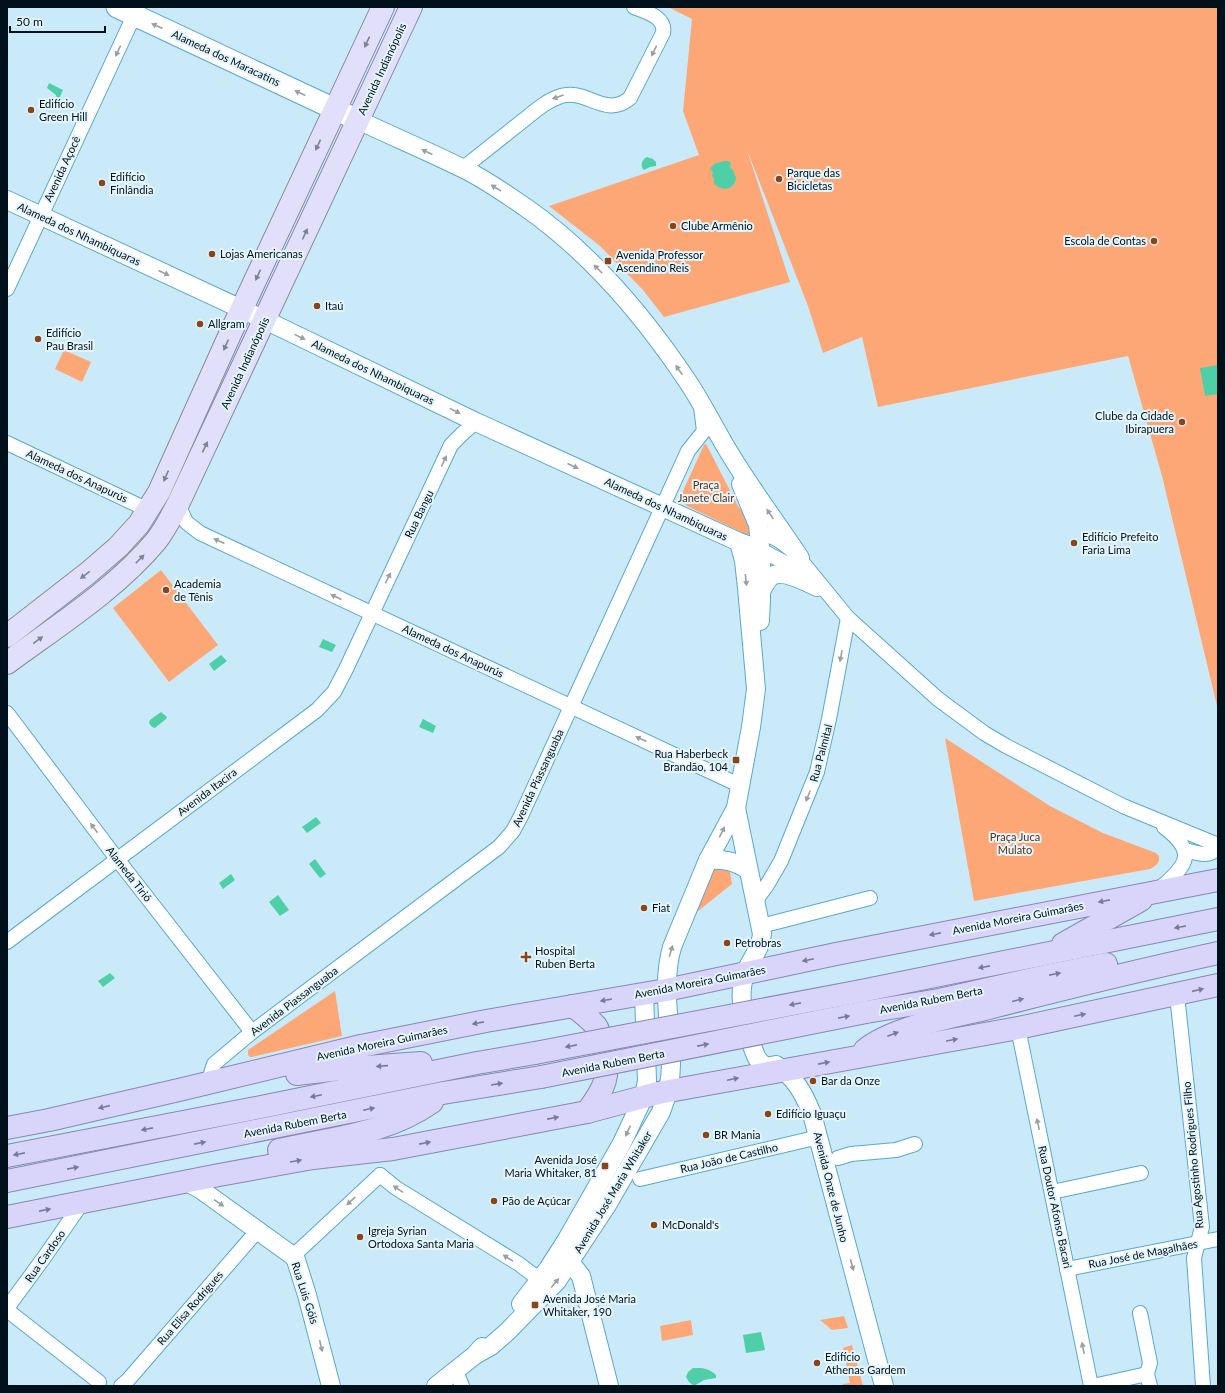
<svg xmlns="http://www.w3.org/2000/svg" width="1225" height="1393" font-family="Lato,sans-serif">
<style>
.green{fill:#fda777}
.water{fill:#4fcfa7}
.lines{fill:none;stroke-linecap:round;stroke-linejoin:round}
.minor-casing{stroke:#57a9cc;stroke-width:16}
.tertiary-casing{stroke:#57a9cc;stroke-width:20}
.secondary-casing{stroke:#57a9cc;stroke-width:23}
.primary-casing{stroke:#8689ac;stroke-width:24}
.trunk-casing{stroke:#8689ac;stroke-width:24}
.minor{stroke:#fff;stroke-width:14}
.tertiary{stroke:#fff;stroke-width:18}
.secondary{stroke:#fff;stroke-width:21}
.primary{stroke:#e2dffb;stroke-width:22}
.trunk{stroke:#d8d4fa;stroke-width:22}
.trunk-bridge-casing{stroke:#8689ac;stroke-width:24;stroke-linecap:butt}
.trunk-bridge{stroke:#d8d4fa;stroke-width:22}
.oneway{fill:#99a0a4}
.oneway2{fill:#7c8297}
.oneway3{fill:#777c96}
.poi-dot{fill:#89451a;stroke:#e5f5fc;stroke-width:1.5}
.labels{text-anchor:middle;stroke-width:4;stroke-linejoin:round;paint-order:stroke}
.street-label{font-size:11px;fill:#00111c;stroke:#e5f5fc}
.poi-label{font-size:11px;fill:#00111c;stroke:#e5f5fc;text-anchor:start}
.park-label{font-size:11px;fill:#5b2e14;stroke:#e5f5fc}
</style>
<rect width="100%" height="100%" fill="#cbeaf9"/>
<!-- green -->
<g class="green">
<path d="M668,7H1218V710L1162,476L1128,356L878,407L862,337L823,353L808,306L747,150L790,282L664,317L643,290L600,246L549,206L699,155L683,111L692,19Z"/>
<path d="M64,350L91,362L82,382L55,369Z"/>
<path d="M706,444L738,506L753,527L752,535L745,534L687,506C682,501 681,498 683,491L704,445Z"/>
<path d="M161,570L218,645L169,682L113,608Z"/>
<path d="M945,738L1050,806L1103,833L1156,853L1159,856C1160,863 1156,866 1150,869L974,901Z"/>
<path d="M726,866L730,871L732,884L693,915L709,869Z"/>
<path d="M335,991L342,1036L252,1057H250L248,1055V1050Z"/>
<path d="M844,1316L848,1328L832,1330L820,1320Z"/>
<path d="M691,1320L693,1335L662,1341L660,1326Z"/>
<path d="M852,1345L863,1386H843V1384L850,1383L843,1348Z"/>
</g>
<!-- water -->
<g class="water">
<path d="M49,83L63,90L58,101L56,95L47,88Z"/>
<path d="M647,157L653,159L656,162V166L650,167L644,170C640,166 641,160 647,157Z"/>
<path d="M724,161H729L731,163L730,167L733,170L736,178C734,190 723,192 714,184V179L712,176L713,172L710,169L714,164Z"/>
<path d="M1218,365V394L1205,396L1200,368Z"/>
<path d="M323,639L336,645L332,652L319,647Z"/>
<path d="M221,655L227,661L214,671L209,664Z"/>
<path d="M161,712L167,717L166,719L155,728L152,727L149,723L150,720Z"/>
<path d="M423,719L436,726L433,733L419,727Z"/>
<path d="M316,817L321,823L307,833L302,827Z"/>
<path d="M315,859L326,874L320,878L309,864Z"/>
<path d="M231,874L235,880L223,889L219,883Z"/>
<path d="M278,895L289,910L280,916L269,902Z"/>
<path d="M110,973L115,978L103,987L98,981Z"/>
<path d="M761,1332L765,1350L746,1353L743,1335Z"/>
<path d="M693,1368C703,1368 709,1368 716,1375V1378L704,1380L694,1386L689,1382L686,1377L688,1372Z"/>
</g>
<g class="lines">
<defs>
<g id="minor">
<path d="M462,169C482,153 501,138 520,123C533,113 545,101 561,96C586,88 606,119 630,98L663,33C666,17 646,12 634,7"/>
<path d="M7,289L138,7"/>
<path d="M7,443L148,510"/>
<path d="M178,504L186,522L200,533L739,785"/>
<path d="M759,530L780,541L794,552L848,618L938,699L984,733L1006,746L1123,806L1218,845"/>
<path d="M761,550L793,567L807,579"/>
<path d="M7,713L117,859L252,1032"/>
<path d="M1185,850C1197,853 1208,858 1218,848"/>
<path d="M1159,889C1188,865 1197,852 1164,827"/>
<path d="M756,900L767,885L781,861L817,772L829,719L848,618"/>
<path d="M761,926L870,898"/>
<path d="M7,942L317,710L334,692L346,669L451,445L463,433L476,422"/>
<path d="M1177,995L1202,1227L1194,1258L1203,1386"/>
<path d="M1018,1028L1091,1386"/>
<path d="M208,1083L214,1064L252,1032L499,847L513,831L521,816L688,451L704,431L701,407"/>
<path d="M838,1158L851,1154L896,1150L915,1144"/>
<path d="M380,1175L396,1188L519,1264L540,1280"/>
<path d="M640,1179L819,1137"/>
<path d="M1052,1192L1141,1173"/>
<path d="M293,1256L380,1175"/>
<path d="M1067,1269L1218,1239"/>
<path d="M7,1308L43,1259L82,1203"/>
<path d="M7,1310L99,1382"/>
<path d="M1140,1313L1150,1363L1147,1374L1150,1386"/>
<path d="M456,1371L462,1386"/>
<path d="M121,1386L128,1380L258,1230"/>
<path d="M1093,1386L1147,1374"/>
</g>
<g id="tertiary">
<path d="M358,120C394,137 430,152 466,170C486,180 506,194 525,207C591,253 644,316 688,382C702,403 714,427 727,449C749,486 776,522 800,558"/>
<path d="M7,200L265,320L476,422L739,542L761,550"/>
<path d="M741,484L758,525C762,557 762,589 760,621"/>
<path d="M761,591C764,586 767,579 772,576C783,569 806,582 817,587"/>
<path d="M736,808L762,934C761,949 750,960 745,974C737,997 744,1024 752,1046C754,1050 755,1055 757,1058C759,1061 762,1064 765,1067L776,1065C795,1077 804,1094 812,1114L884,1386"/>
<path d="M708,860C724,859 735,861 748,870"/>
<path d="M187,1182L200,1189L293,1256L296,1260L307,1295L331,1386"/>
<path d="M561,1255L570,1262L581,1276L609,1386"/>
<path d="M521,1304L548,1269L566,1241L622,1143L644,1096L647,1081L644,993"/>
<path d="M475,1355L491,1346L507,1332L557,1281L607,1205L661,1112C667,1097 671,1080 671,1064C671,1025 661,986 672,947L708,860L736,808L751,727L756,689L747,588L744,561L739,542"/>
<path d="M436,1386L475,1355L482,1347"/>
</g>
<path id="secondary" d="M117,7L358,120"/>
<g id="primary">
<path d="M7,636L88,573L118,547L139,524L159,492L231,332L383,7"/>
<path d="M7,663C57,626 116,589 156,541C165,530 171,517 178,504L411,7"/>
</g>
<g id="trunk">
<path d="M1063,944L1141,900"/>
<path d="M861,991L1218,919"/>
<path d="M573,1006C581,1012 589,1018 596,1026C600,1032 601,1039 603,1046C611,1077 605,1087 587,1112"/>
<path d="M866,1012L939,1000L1051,975L1106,964"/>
<path d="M865,1050C891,1028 951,1017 985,1009C1062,989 1140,970 1218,953"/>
<path d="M297,1074L339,1069L421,1063"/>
<path d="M7,1128L49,1120L183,1089L361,1046L486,1021L666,990L836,954L1218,880"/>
<path d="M279,1150C331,1138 387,1134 432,1102"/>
<path d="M7,1156L261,1107L477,1063L535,1053"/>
<path d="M7,1181L443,1093L541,1077"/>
<path d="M7,1217L219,1175L313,1158L393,1149L587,1112L658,1093L1018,1028L1218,985"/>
</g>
</defs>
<!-- minor casing -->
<use href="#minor" class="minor-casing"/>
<!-- tertiary casing -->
<use href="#tertiary" class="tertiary-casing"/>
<!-- secondary casing -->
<use href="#secondary" class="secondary-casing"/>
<!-- primary casing -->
<use href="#primary" class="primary-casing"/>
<!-- trunk casing -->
<use href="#trunk" class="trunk-casing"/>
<!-- minor -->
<use href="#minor" class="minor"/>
<!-- tertiary -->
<use href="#tertiary" class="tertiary"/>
<!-- secondary -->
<use href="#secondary" class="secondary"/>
<!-- primary -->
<use href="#primary" class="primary"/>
<!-- trunk -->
<use href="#trunk" class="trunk"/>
<defs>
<g id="trunk-bridge">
<path d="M535,1053L861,991"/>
<path d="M541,1077L866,1012"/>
</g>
</defs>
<!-- trunk-bridge casing -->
<use href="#trunk-bridge" class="trunk-bridge-casing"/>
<!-- trunk-bridge -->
<use href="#trunk-bridge" class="trunk-bridge"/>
</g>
<!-- one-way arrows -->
<defs><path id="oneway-solid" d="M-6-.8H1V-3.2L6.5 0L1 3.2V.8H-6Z"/></defs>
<g class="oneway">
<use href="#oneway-solid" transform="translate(157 26) rotate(-155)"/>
<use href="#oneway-solid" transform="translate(118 51) rotate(115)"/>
<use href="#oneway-solid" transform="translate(654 51) rotate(116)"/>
<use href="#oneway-solid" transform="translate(300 93) rotate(-155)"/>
<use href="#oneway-solid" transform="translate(558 97) rotate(161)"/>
<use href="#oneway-solid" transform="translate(427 152) rotate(-155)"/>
<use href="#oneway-solid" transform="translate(496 188) rotate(-148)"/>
<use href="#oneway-solid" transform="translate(598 269) rotate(-135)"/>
<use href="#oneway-solid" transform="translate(164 273) rotate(25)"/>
<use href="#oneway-solid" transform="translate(300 337) rotate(26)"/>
<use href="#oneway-solid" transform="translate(679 370) rotate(-125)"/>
<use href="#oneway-solid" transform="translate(455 411) rotate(26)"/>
<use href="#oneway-solid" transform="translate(444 461) rotate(-65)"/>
<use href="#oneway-solid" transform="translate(573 466) rotate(24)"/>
<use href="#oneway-solid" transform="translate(770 514) rotate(-124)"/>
<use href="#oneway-solid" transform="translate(219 541) rotate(-155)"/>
<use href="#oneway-solid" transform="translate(388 578) rotate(-64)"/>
<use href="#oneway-solid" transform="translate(746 580) rotate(83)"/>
<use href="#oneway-solid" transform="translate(336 597) rotate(-155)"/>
<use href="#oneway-solid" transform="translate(841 656) rotate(101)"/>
<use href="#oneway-solid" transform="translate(641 739) rotate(-155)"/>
<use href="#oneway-solid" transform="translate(808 796) rotate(112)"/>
<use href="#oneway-solid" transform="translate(94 828) rotate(-127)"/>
<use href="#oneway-solid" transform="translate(722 832) rotate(-63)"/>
<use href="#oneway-solid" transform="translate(671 951) rotate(-73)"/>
<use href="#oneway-solid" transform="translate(1038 1124) rotate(-102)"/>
<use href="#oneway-solid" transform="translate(628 1131) rotate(114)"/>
<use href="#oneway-solid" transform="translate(398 1189) rotate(-146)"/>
<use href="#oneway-solid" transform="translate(351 1201) rotate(137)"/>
<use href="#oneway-solid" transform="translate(219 1203) rotate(35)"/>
<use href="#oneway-solid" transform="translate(508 1258) rotate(-148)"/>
<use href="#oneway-solid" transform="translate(852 1265) rotate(75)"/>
<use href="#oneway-solid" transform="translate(555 1283) rotate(-50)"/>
<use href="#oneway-solid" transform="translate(321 1346) rotate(77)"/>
<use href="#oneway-solid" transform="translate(1083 1348) rotate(-101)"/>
</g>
<g class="oneway2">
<use href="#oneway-solid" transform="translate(367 42) rotate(115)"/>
<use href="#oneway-solid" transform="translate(318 145) rotate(115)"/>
<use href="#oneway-solid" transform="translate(305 234) rotate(-65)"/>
<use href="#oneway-solid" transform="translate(258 275) rotate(115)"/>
<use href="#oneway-solid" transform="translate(226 345) rotate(114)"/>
<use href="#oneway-solid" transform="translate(205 447) rotate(-65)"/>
<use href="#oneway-solid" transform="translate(166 476) rotate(114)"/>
<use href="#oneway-solid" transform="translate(140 559) rotate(-45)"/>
<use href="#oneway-solid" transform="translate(85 575) rotate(142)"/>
<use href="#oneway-solid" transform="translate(38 640) rotate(-36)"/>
</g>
<g class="oneway3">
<use href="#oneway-solid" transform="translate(1104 901) rotate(169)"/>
<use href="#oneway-solid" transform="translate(1180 927) rotate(169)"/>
<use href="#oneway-solid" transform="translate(935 934) rotate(169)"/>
<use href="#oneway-solid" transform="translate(808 960) rotate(168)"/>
<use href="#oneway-solid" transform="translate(984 967) rotate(169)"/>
<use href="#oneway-solid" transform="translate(1055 974) rotate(-11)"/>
<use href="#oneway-solid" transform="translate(1198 990) rotate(-13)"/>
<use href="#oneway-solid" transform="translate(606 1000) rotate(170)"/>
<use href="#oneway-solid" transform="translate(1018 1000) rotate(-14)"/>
<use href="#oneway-solid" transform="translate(795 1004) rotate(169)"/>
<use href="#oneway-solid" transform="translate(1080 1015) rotate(-12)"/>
<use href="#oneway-solid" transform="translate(844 1017) rotate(-11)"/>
<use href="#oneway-solid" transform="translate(478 1023) rotate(169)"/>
<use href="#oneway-solid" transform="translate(893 1034) rotate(-21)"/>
<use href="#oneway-solid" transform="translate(952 1040) rotate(-10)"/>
<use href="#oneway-solid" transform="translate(703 1045) rotate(-11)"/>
<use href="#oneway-solid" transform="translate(571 1046) rotate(169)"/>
<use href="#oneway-solid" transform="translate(824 1063) rotate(-11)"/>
<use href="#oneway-solid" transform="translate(382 1066) rotate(176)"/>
<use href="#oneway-solid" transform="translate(733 1079) rotate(-12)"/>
<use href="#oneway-solid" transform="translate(497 1084) rotate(-9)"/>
<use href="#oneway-solid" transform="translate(316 1096) rotate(168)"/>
<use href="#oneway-solid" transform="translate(104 1107) rotate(167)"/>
<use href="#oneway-solid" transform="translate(369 1109) rotate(-12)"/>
<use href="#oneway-solid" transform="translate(553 1118) rotate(-11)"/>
<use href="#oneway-solid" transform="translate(147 1129) rotate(169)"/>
<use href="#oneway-solid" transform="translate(200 1143) rotate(-11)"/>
<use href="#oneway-solid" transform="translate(425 1143) rotate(-11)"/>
<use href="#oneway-solid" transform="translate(19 1154) rotate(169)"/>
<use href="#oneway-solid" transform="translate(296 1161) rotate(-10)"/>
<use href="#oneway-solid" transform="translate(73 1168) rotate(-11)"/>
<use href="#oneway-solid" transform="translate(45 1210) rotate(-11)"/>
</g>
<!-- markers -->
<g class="poi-dot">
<circle cx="31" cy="110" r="4"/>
<circle cx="779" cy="179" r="4"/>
<circle cx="102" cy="183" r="4"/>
<circle cx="673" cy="226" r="4"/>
<circle cx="1154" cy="241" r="4"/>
<circle cx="212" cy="254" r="4"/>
<rect x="604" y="257" width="8" height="8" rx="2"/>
<circle cx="317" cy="306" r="4"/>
<circle cx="200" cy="324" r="4"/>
<circle cx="38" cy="339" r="4"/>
<circle cx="1182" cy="422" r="4"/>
<circle cx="1074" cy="543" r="4"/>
<circle cx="166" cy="590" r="4"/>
<rect x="732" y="756" width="8" height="8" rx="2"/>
<circle cx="644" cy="908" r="4"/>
<circle cx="727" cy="943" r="4"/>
<path d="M524 951h4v4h4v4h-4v4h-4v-4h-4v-4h4z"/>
<circle cx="813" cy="1081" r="4"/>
<circle cx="768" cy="1114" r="4"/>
<circle cx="706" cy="1135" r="4"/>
<rect x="601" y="1162" width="8" height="8" rx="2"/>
<circle cx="494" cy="1201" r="4"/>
<circle cx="654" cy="1225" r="4"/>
<circle cx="360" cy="1237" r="4"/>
<rect x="531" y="1301" width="8" height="8" rx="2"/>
<circle cx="817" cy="1363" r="4"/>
</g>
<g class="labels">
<!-- street labels -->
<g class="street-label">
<text transform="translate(226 58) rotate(25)" y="4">Alameda dos Maracatins</text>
<text transform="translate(382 69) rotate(-65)" y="4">Avenida Indianópolis</text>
<text transform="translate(62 169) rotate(-65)" y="4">Avenida Açocê</text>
<text transform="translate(79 234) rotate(25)" y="4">Alameda dos Nhambiquaras</text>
<text transform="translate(245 363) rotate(-65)" y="4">Avenida Indianópolis</text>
<text transform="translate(373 372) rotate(26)" y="4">Alameda dos Nhambiquaras</text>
<text transform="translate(77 476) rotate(25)" y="4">Alameda dos Anapurús</text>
<text transform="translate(666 509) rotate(25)" y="4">Alameda dos Nhambiquaras</text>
<text transform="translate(419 514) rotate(-64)" y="4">Rua Bangu</text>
<text transform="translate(453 651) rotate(25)" y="4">Alameda dos Anapurús</text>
<text transform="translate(821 753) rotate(-75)" y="4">Rua Palmital</text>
<text transform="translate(538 778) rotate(-65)" y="4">Avenida Piassanguaba</text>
<text transform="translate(207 792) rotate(-37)" y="4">Avenida Itacira</text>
<text transform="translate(129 874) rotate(52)" y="4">Alameda Tirió</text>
<text transform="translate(1018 918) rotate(-11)" y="4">Avenida Moreira Guimarães</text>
<text transform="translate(700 982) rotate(-11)" y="4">Avenida Moreira Guimarães</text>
<text transform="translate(931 1000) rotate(-11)" y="4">Avenida Rubem Berta</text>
<text transform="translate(294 1001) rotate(-37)" y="4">Avenida Piassanguaba</text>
<text transform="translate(382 1043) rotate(-12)" y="4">Avenida Moreira Guimarães</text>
<text transform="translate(613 1063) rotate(-11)" y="4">Avenida Rubem Berta</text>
<text transform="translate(295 1124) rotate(-11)" y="4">Avenida Rubem Berta</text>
<text transform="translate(1193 1155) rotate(-95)" y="4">Rua Agostinho Rodrigues Filho</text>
<text transform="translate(729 1158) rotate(-13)" y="4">Rua João de Castilho</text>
<text transform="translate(831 1187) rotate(76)" y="4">Avenida Onze de Junho</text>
<text transform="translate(613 1192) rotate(-59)" y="4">Avenida José Maria Whitaker</text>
<text transform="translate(1055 1207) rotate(78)" y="4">Rua Doutor Afonso Bacari</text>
<text transform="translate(1143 1254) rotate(-11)" y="4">Rua José de Magalhães</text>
<text transform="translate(45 1256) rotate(-55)" y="4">Rua Cardoso</text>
<text transform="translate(305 1293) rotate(72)" y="4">Rua Luis Góis</text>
<text transform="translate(190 1308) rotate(-49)" y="4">Rua Elisa Rodrigues</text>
</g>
<!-- poi labels -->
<g class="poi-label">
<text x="39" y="108">Edifício<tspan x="39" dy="13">Green Hill</tspan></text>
<text x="787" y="177">Parque das<tspan x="787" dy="13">Bicicletas</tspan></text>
<text x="110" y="181">Edifício<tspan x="110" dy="13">Finlândia</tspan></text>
<text x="681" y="230">Clube Armênio</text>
<text x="1146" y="245" text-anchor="end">Escola de Contas</text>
<text x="220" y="258">Lojas Americanas</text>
<text x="616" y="259">Avenida Professor<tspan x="616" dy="13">Ascendino Reis</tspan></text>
<text x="325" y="310">Itaú</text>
<text x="208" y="328">Allgram</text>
<text x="46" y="337">Edifício<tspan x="46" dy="13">Pau Brasil</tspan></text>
<text x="1174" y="420" text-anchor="end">Clube da Cidade<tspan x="1174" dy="13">Ibirapuera</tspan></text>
<text x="1082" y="541">Edifício Prefeito<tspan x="1082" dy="13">Faria Lima</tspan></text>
<text x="174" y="588">Academia<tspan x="174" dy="13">de Tênis</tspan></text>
<text x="728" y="758" text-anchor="end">Rua Haberbeck<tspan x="728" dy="13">Brandão, 104</tspan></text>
<text x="652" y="912">Fiat</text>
<text x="735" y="947">Petrobras</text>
<text x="535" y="955">Hospital<tspan x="535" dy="13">Ruben Berta</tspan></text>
<text x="821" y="1085">Bar da Onze</text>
<text x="776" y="1118">Edifício Iguaçu</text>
<text x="714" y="1139">BR Mania</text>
<text x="597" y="1164" text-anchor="end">Avenida José<tspan x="597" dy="13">Maria Whitaker, 81</tspan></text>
<text x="502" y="1205">Pão de Açúcar</text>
<text x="662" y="1229">McDonald's</text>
<text x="368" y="1235">Igreja Syrian<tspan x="368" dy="13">Ortodoxa Santa Maria</tspan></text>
<text x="543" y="1303">Avenida José Maria<tspan x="543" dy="13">Whitaker, 190</tspan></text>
<text x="825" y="1361">Edifício<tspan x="825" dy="13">Athenas Gardem</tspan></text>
</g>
<!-- park labels -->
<g class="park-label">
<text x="706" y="489">Praça<tspan x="706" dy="13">Janete Clair</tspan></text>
<text x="1015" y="841">Praça Juca<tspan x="1015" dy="13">Mulato</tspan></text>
</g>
</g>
<!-- border -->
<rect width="1225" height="1393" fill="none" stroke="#00111c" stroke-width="16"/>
<!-- scale -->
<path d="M10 26v6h95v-6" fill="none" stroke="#00111c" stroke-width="2"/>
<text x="16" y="26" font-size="12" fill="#00111c" stroke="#e5f5fc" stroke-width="3" paint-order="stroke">50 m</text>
</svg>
